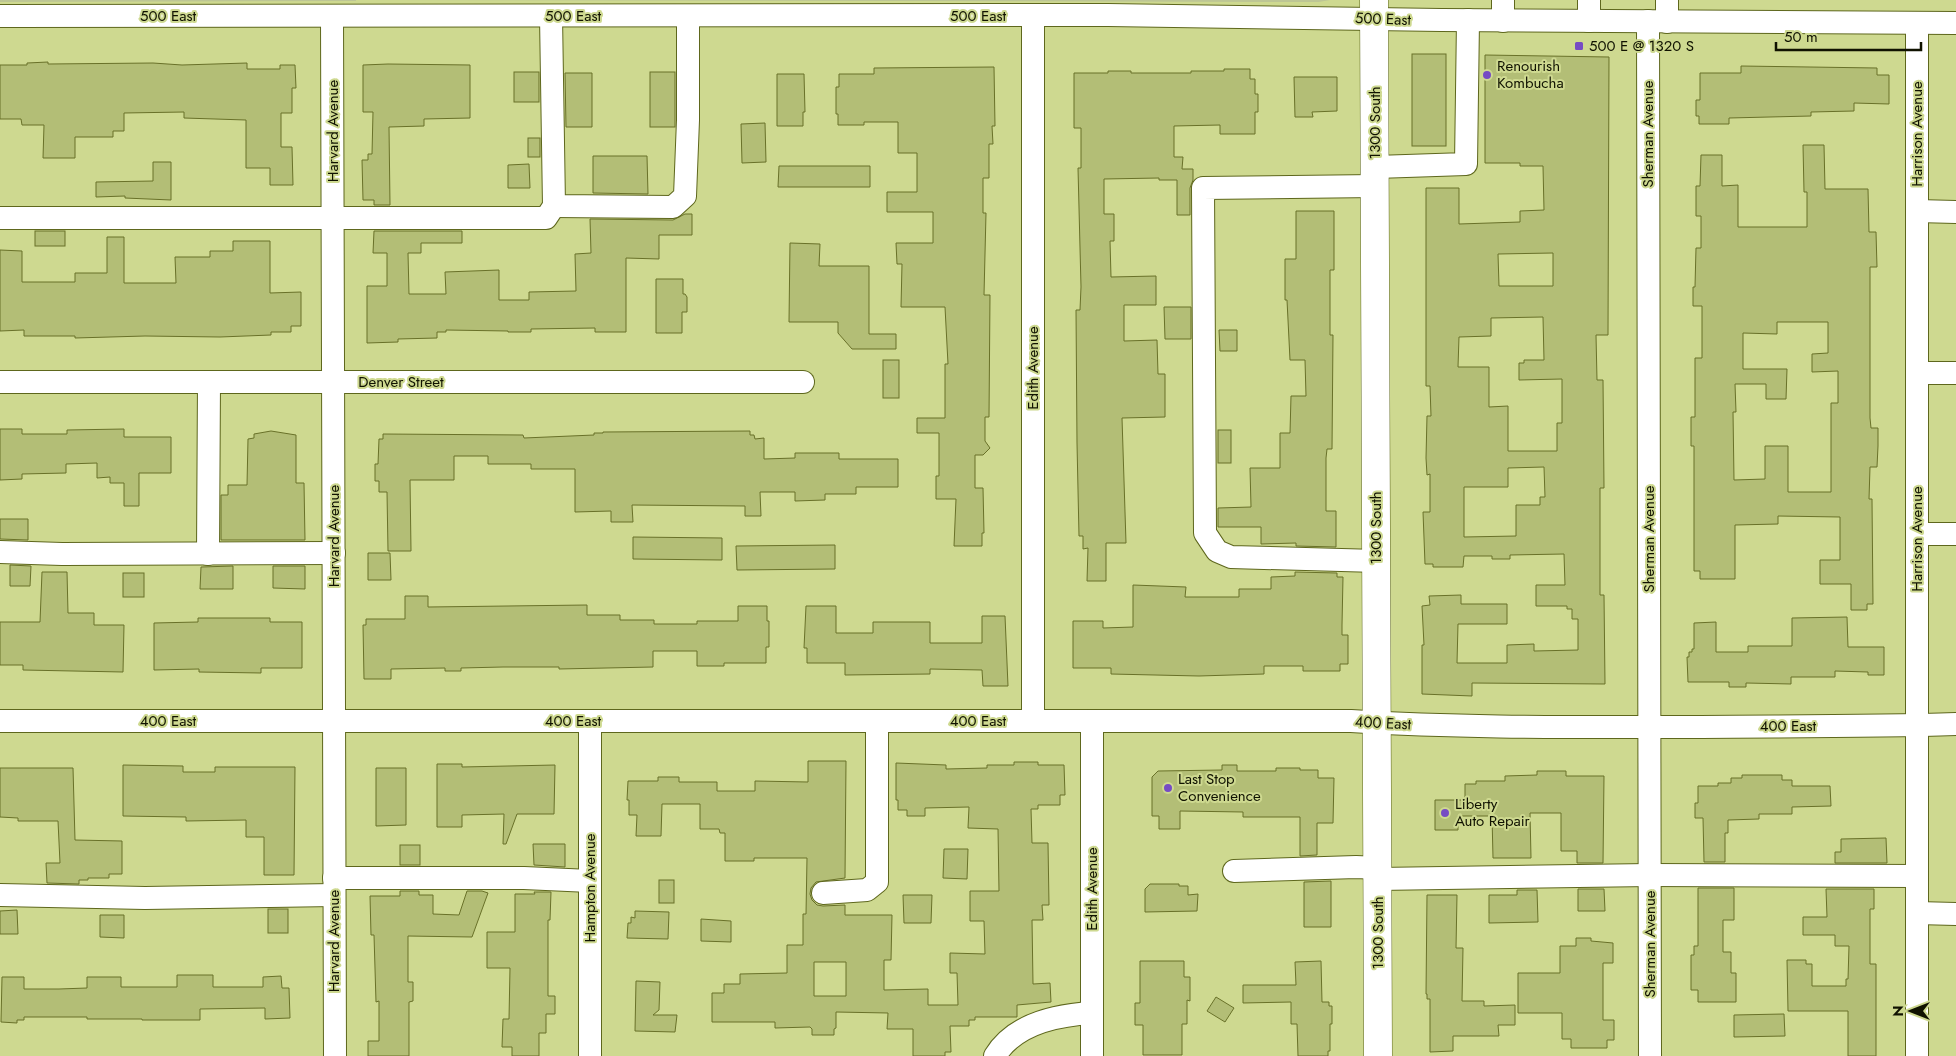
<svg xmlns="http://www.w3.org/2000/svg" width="1956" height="1056" font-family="Jost,sans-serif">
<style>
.grass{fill:url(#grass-tufts)}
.building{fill:#b3be76;stroke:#697129;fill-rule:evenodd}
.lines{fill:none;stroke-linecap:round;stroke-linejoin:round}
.minor-casing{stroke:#5e671d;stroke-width:24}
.major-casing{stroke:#5e671d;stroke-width:29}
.minor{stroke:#fff;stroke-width:22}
.major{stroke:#fff;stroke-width:28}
.poi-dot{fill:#764bc4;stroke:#ced990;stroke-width:2}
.labels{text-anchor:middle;stroke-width:4;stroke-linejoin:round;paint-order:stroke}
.street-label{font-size:15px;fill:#101200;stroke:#ced990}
.poi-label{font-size:15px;fill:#101200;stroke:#ced990;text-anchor:start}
</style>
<defs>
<pattern id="grass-tufts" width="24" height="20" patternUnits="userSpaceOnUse" patternTransform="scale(1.25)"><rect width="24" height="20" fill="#bdc694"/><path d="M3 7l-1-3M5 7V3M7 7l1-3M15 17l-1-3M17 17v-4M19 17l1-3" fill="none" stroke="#a1a97e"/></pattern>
</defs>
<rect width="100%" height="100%" fill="#ced990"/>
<!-- grass -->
<g class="grass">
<path d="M0,0H356V1L0,2Z"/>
<path d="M361,0H1330L1319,2Z"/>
</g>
<!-- building -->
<g class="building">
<rect x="1412" y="54" width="34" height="92"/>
<path d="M1485,55L1609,57L1608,335H1596L1597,380H1603L1604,488H1600V595H1604L1605,684L1472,683V696L1422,694V645H1424L1422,606L1430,605L1429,596L1461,595V604H1507V624H1458L1457,663H1507V645L1534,644V651L1578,650V619H1572V609H1567V606H1536V585H1565L1564,554L1510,555V559H1492V556H1464L1463,567H1433V564H1425L1423,512H1430V474L1427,475L1426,458L1427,416H1431L1430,386H1426V188H1459V224L1520,222V211L1544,210L1543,166H1520V163H1485ZM1553,253V286H1499L1498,254ZM1543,317L1544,360H1524V363H1519V380L1562,379V423H1557V451H1508V406L1489,407V367H1458L1459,337L1491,336V318ZM1544,467L1545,497H1540V505H1516V536L1464,537V487H1508V468Z"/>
<path d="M48,62V64L153,63L182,65L247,63V69H280V65H295L296,88H292V113H281V147H292L293,185H270V168H246V120L184,118V112L124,113V131H113V137H75V158H43L44,125H22L21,119H0V65H27V63Z"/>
<path d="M388,64L470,65V118L424,119V126L389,127L390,205H374V200H363L362,160H368V154H372L373,112H363V65Z"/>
<path d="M1741,66L1877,68V75H1889V104L1854,103V111L1811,112V116L1729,118V124H1699V116H1696V100H1700V73H1741Z"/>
<path d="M994,67L995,126H992L993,144H989V178H983V213H986L984,295H990L989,417H985V441L990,448L983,455H975V488H983L984,533H982V546H954L956,499H936V476H939V433H917V418H945V364H948L945,307H901L902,264H897L896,243H933V212H887V192H917V153H898V122H864V125H838V114H836V87H839V74H874V68Z"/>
<path d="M1224,69H1250V79H1255V94H1258V112H1255V134H1220V125L1174,126V157H1183L1182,169H1193V180L1190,188V215H1177V180H1159V178L1104,179V214H1114V241H1110L1111,277L1156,276V305H1124V341L1157,340L1158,374H1165V417L1122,418L1126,543H1106V581H1087L1088,548L1083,549V536H1079L1077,443L1076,310H1080L1081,287L1078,168H1081V128H1074V73H1108V71H1131V73H1191V71H1224Z"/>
<rect x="514" y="72" width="25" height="30"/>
<rect x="650" y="72" width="25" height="55"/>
<path d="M565,73H592V127H566Z"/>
<path d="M777,74H804L805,112H803V126H777Z"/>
<path d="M1294,77H1337V111L1312,112L1313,117H1295Z"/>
<path d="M765,123L766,162L742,163L741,124Z"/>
<rect x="528" y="138" width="12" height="19"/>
<path d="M1803,145H1824L1825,189H1868L1869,232H1876L1877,267H1870V418L1871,428H1878V446L1877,467H1870L1869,499H1872L1873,604H1867V610H1851V584H1820V560H1840V517L1778,516V524L1735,525V579H1700V571H1694V446H1691V417H1695V358H1702V306H1693V287H1695L1696,248H1701V216H1696V186H1700L1701,155H1722V186L1738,185V227H1807V192H1804ZM1777,322H1828V353L1812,354V372L1838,371V403H1831V492H1788V446H1765V479L1734,480L1733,412H1736L1735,384H1766V399H1786L1787,369H1743V333L1777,334Z"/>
<path d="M593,156H647L648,194L593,193Z"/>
<path d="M153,162H171V200L125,198V196L96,197V182L153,181Z"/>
<path d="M529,164L530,188H508V165Z"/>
<path d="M779,166H870V187H778Z"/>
<path d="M1296,211H1334V270H1330V335H1333L1332,449H1327L1326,458V511H1336V547L1296,546V543L1261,544V527H1218V508L1251,507L1250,468H1280V433H1290L1291,396H1306L1305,360H1290L1287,300H1285V259H1296Z"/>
<path d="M685,214H692V235H659V259L626,258V332H595V328L531,329V332H508V331L446,330V332H437V338L398,339V342L367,343V286H387V253H373L374,231H462V243H421V253H408L409,294H446L445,272L499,270V300H529V292L576,291L575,254L591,253L590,219L673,220Z"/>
<rect x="35" y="231" width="30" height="15"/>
<path d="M107,237H124V283H176L175,257H210V251H233V241H270V293L301,292V326H291V332H271V335L220,337L145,336L75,338V336H24V330L0,331V250L22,251V282H75V273H107Z"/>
<path d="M790,243L820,244L819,266H869V334H896V349H852L838,333V322H789Z"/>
<path d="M656,279H683V294H685L687,297V312H682V333H656Z"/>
<path d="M1164,307H1191V339H1165Z"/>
<path d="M1219,330H1237V351H1220Z"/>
<rect x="883" y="360" width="16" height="38"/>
<path d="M0,429H22V434H67V430L124,429V437H171V473H139V506H124V483H110V477L97,478V463L66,464V473L22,474V479L0,480Z"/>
<rect x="1218" y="430" width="13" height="33"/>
<path d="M271,431L296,435V483H304L305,540H221V495H228V485H247L248,439L254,438V434Z"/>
<path d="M750,431V435H754L755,439L764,438V459L795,458V453H839V459H898V487H856V494H825V500L795,501V492H760L761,516H745V506L632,505L633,522H611V511L575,512V469H531V464H488V456H454V480H410L411,551H388L387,492H379V481H375V464H378L379,439H383V434L523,435L524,438L594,435V433H603V432Z"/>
<path d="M0,519H28V540L0,539Z"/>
<path d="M633,537L722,538V560L633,559Z"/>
<path d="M835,545V569L737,570L736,546Z"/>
<path d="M368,553H390L391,580H368Z"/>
<path d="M10,565L31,566L30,586H10Z"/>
<path d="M233,566V589H200L201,567Z"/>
<path d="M273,566H305V589L273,588Z"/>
<path d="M42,572H67L68,613H94V625H124L123,672L23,670V665H0V622H40Z"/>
<path d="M1295,572L1337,573V577H1343L1342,625V635H1348V664H1340V671H1303V666H1264V674L1199,676L1111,674V668H1073V621H1103V628L1133,627V585L1186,587L1185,597H1239V589H1271V577L1295,576Z"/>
<rect x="123" y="573" width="21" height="24"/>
<path d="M405,596H428V607L587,605V615H620V620H654V624H697V621H738V606H767V621H769V647H766V663H724V666H697V651H653V667L559,669V667H503L461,668V671H445V668L391,669V679H364L363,625H366V619H405Z"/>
<path d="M806,606H836V633H873V622H930V643H982V616H1005L1008,686H983L982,670L930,669V674L845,675V663H807V648H804Z"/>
<path d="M1847,617L1848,647H1884V675H1868V672L1835,671V677H1791V684L1746,683V687H1729V682H1688L1687,657H1689V652H1692V649H1694V623L1716,622V652H1748V646H1792V618Z"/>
<path d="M198,618H270V622H302V668H261V673L199,672V669L154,670V623L198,622Z"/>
<path d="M808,761H846L845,878L816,882L811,888L810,894L812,900L817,905L823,906L845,905V915H892L891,960H884V990L928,989V1005H958L957,973H950V953L985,954L984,921H970V891H999L998,829L968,828L969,807L925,808V816H907V810H898V800H896V763L946,765V769L987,768V765H1014V762H1038V765H1064L1065,795H1060V805H1038V809H1031L1032,843H1048L1049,905H1042L1043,920H1032L1033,984L1050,983L1051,1002L1017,1005V1017H975V1020H969V1026H950L951,1052H945V1056H913V1029H887L888,1013L836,1012V1028L834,1029V1035H812V1029L810,1027L775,1028V1022H712V993H724V984H740V974L787,973V945H803V914H806L807,858H754V861H725V833H720L719,829H700V804H662L661,836H636L637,815H629V800H627L628,781H658V777H679V782H717V791H755V781L808,782ZM814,962H846V996H814Z"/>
<path d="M437,764H462V767L555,765L554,814H517L506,844H503L504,814L462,815V827H437Z"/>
<path d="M123,765L183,766V772H215V767H295L294,875H264V837H246V820L186,821V817L123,816Z"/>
<path d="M1222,765H1237V771H1276V768H1300V770H1318V778H1334L1333,823H1317V855L1300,856V817H1243V812L1180,811V829H1159V816H1152V777L1158,771L1222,770Z"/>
<path d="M0,768H73L75,840L122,841V874H109V878H88V880H79V884L47,883L46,863H60L58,821H18V818L0,817Z"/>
<path d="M376,768H406V825L376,826Z"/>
<path d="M1537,771H1566V776H1604L1603,863H1577V851H1561V813H1530L1531,858H1493L1492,816H1458V830H1435V800H1465V784H1476V781H1505V776L1537,775Z"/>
<path d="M1742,775H1782V780H1792V786H1830L1831,806L1792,807V814H1759V819L1728,820V833H1725V862H1704L1703,818H1695V803H1698V786H1718V783H1731V778H1742Z"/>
<path d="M1886,838L1887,863H1835V852H1841V839Z"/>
<path d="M533,844H565V867L534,865Z"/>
<rect x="400" y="845" width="20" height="20"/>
<path d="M944,849H968L967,879L943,878Z"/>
<rect x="659" y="880" width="15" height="23"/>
<path d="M1331,881V927H1304V882Z"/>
<path d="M1150,884H1179V886H1188V895L1198,894L1197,911L1145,912V889Z"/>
<path d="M1698,888H1734V920H1723V952H1731V973H1736V1002H1698V990H1691V955H1694V946H1698Z"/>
<path d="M1578,889H1604L1605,911H1578Z"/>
<path d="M1826,889H1874V909H1870V964H1876V1056H1848V1011H1788L1787,960H1806V964H1812V986H1846V979H1848L1849,946H1835V935H1803V917H1827Z"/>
<path d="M1517,890H1537L1538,922L1489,923V895H1517Z"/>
<path d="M400,891H419V895H433V914L459,915L467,891H482L488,893L472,937L408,936V982H413V1001L409,1002V1056H368V1041H379V1001L376,1002L374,935H371L370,896H400Z"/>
<path d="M534,892H551L550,920H548V996H555V1014H546V1033H539V1056H512V1047H502L503,1019H509L510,968H487V932H515V894H535Z"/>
<path d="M903,895H932L931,923H904Z"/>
<path d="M1427,895H1457L1456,948H1463L1462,1001H1484V1006L1515,1005V1025H1498L1499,1036H1453V1051L1430,1052V999H1427V994H1426Z"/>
<rect x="268" y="909" width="20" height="24"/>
<path d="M17,910L18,934H0V911Z"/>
<path d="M635,911L669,912L668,939L627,938L628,923H631V917L635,918Z"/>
<path d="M100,915H124V938L100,937Z"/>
<path d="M701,919L731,921V942L701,941Z"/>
<path d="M1576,938H1591V941L1613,943V963H1603V1020H1614V1040H1607V1048H1571V1039H1562V1013H1518V973H1560V946H1576Z"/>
<path d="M1140,961H1184V977H1190V1001L1187,1000V1024H1182V1055H1143V1025H1135V1003H1140Z"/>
<path d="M1321,961L1322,1002H1329V1006H1332V1024H1330V1051H1328V1056H1298L1297,1024H1291V1002L1243,1003V985H1296L1295,962Z"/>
<path d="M177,975H213V987H263V977L281,976L282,988H289L290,1018L265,1019V1008L200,1009V1020H142V1019H87V1017H24V1020H17V1023L1,1022L2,977H24V989H59L87,988V977H121V987H177Z"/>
<path d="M636,981L660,982L659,1010L653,1015H677L675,1032L635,1031Z"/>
<path d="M1216,997L1234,1008L1225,1022L1207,1011Z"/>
<path d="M1784,1014L1785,1036L1734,1037V1015Z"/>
</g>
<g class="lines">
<defs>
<g id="minor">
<path d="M1503,0V21"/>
<path d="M1589,0V21"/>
<path d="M1667,0V22"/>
<path d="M0,16L1108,15L1441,20L1956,23"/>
<path d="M332,16L335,1056"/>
<path d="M551,16L554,206L673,207L685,196L688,120V16"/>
<path d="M1033,16V721"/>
<path d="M1648,21L1650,1056"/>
<path d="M1917,23V1056"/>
<path d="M1376,167L1466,164L1468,20"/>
<path d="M1376,186L1203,188L1205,533L1217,551L1231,557L1377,561"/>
<path d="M1917,211L1956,212"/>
<path d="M0,218H546L554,206"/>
<path d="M1917,373H1956"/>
<path d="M0,382H803"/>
<path d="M1917,534H1956"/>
<path d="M0,552L62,554L334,553"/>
<path d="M208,554L209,382"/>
<path d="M0,721H1351C1462,728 1573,727 1684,727C1774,726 1865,727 1956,724"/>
<path d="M590,721V1056"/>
<path d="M1092,721V1056"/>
<path d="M1234,871L1356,867L1378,868"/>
<path d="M334,878H524L590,881"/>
<path d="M1378,879L1650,875L1917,876"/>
<path d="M823,893L867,890L877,882V721"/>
<path d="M0,895L145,898L334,895"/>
<path d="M1917,913L1956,914"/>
<path d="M995,1056C1015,1023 1057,1015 1092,1013"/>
</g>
<path id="major" d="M1374,0L1378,1056"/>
</defs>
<!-- minor casing -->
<use href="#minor" class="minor-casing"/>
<!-- major casing -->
<use href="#major" class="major-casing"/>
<!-- minor -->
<use href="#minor" class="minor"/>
<!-- major -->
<use href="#major" class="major"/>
</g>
<!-- markers -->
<g class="poi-dot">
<rect x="1574" y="41" width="10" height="10" rx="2.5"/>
<circle cx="1487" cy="75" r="5"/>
<circle cx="1168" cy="788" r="5"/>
<circle cx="1445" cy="813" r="5"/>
</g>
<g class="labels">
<!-- street labels -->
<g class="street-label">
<text x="168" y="21">500 East</text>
<text x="573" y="21">500 East</text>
<text x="978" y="21">500 East</text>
<text transform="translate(1383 19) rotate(2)" y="5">500 East</text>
<text transform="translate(1375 123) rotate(-90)" y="5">1300 South</text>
<text transform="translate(333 131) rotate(-90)" y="5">Harvard Avenue</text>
<text transform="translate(1648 134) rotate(-90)" y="5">Sherman Avenue</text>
<text transform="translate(1917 134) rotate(-90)" y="5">Harrison Avenue</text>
<text transform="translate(1033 368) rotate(-90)" y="5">Edith Avenue</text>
<text x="401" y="387">Denver Street</text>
<text transform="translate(1376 528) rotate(-90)" y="5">1300 South</text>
<text transform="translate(334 536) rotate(-90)" y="5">Harvard Avenue</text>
<text transform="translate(1649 539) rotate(-90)" y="5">Sherman Avenue</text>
<text transform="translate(1917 539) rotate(-90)" y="5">Harrison Avenue</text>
<text x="168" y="726">400 East</text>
<text x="573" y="726">400 East</text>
<text x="978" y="726">400 East</text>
<text transform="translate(1383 723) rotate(3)" y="5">400 East</text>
<text x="1788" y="731">400 East</text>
<text transform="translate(590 888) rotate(-90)" y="5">Hampton Avenue</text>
<text transform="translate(1092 889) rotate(-90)" y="5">Edith Avenue</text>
<text transform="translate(1378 933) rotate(-90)" y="5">1300 South</text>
<text transform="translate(334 941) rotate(-90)" y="5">Harvard Avenue</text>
<text transform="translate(1650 944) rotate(-90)" y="5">Sherman Avenue</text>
</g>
<!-- poi labels -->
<g class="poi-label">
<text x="1589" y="51">500 E @ 1320 S</text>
<text x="1497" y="71">Renourish<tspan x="1497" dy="17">Kombucha</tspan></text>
<text x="1178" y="784">Last Stop<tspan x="1178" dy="17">Convenience</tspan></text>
<text x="1455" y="809">Liberty<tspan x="1455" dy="17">Auto Repair</tspan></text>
</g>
</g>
<!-- north arrow -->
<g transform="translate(1911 1011) rotate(270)" stroke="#ced990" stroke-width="4" paint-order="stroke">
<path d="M0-4L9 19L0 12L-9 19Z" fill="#101200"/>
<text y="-8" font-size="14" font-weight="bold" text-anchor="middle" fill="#101200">N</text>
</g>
<!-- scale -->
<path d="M1776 42v8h145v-8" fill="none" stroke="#101200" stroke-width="2.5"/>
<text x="1784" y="42" font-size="15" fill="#101200" stroke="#ced990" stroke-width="4" paint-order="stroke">50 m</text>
</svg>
